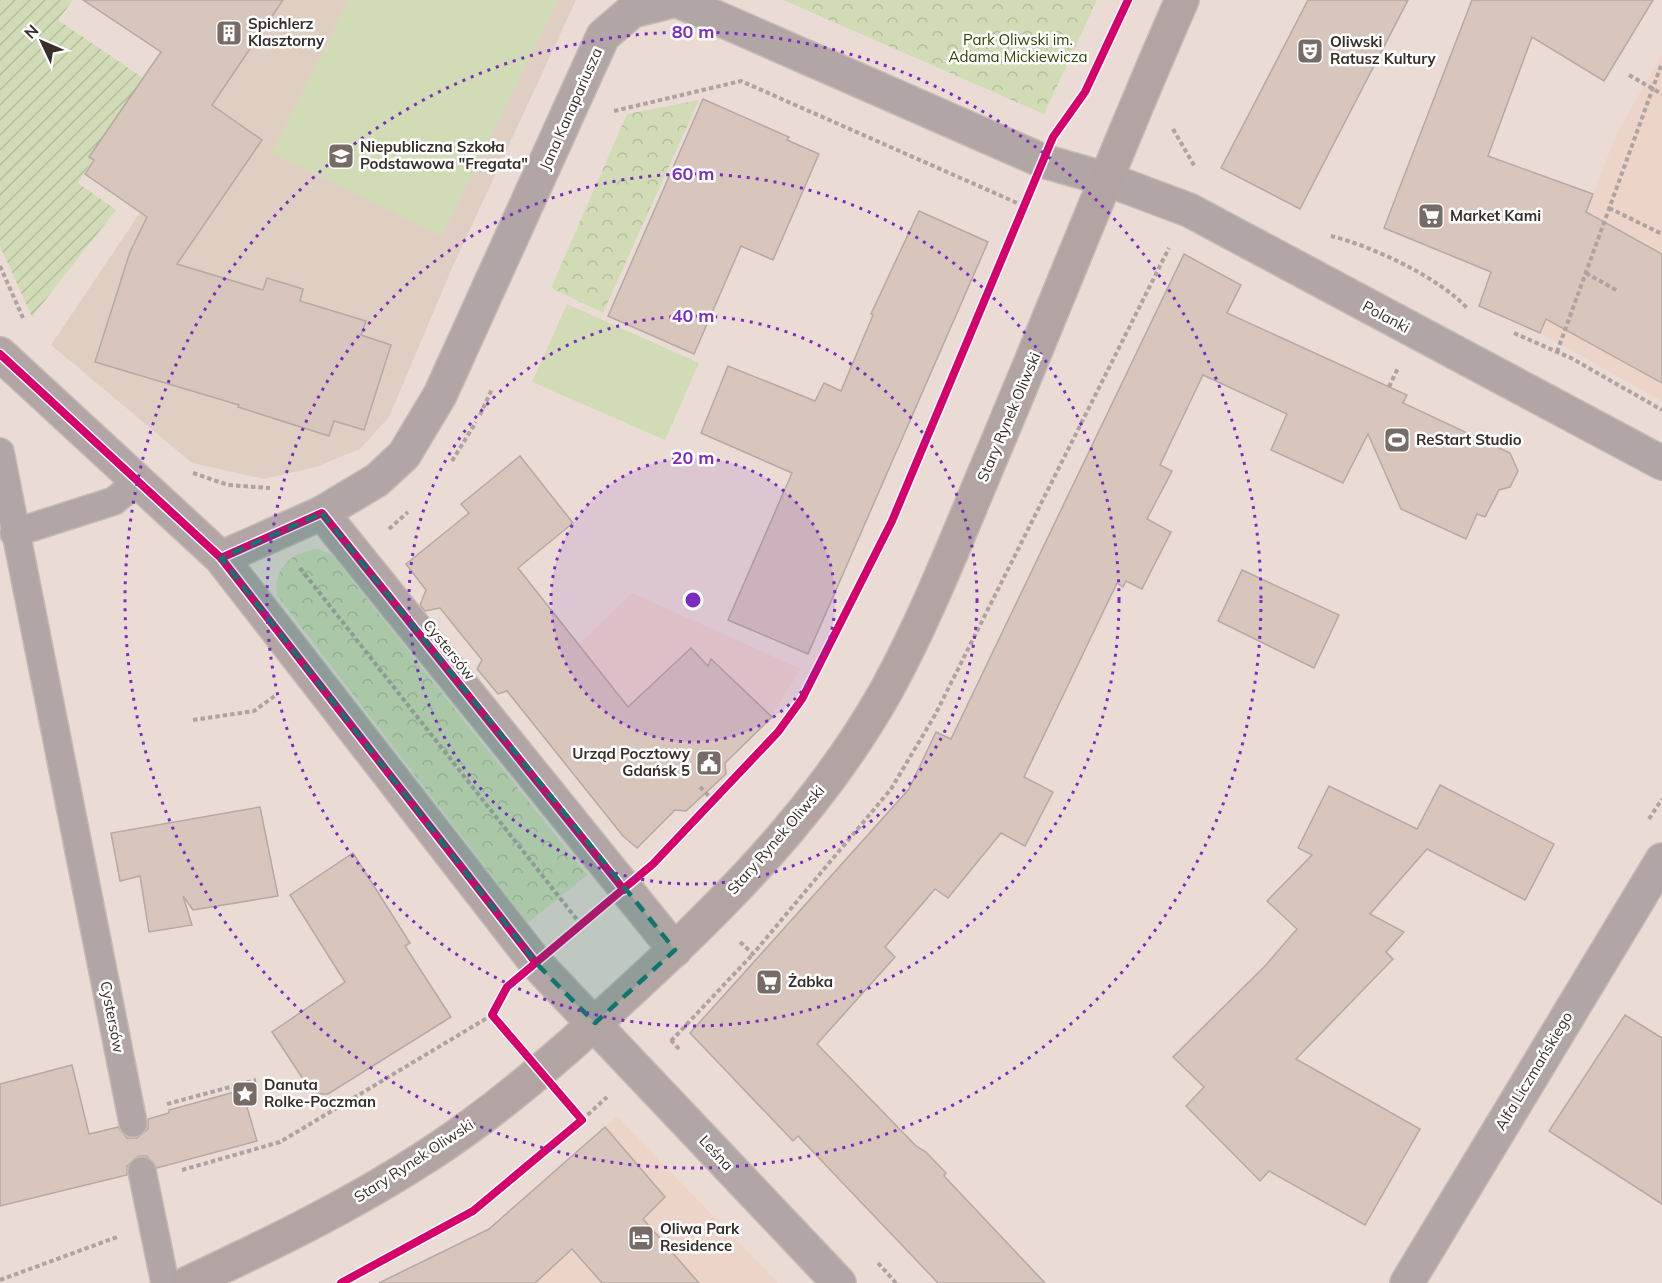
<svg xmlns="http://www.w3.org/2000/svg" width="1662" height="1283" font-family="Mulish,sans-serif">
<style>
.built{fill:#edd4c9}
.education{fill:#dfcfc3}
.forest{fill:url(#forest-crowns)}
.garden{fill:url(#garden-furrows)}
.pitch{fill:#d1dcb7}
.building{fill:#d8c5bc;stroke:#b4a9a4;stroke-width:1.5}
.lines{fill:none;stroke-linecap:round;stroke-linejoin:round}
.service-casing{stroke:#c5bab4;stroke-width:30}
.minor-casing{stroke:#c5bab4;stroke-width:36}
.tertiary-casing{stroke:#c5bab4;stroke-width:36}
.secondary-casing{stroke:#c5bab4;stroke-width:36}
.path{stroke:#aea3a1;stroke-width:4;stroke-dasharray:4.5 3;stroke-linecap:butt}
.service{stroke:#b1a5a5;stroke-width:27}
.minor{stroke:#b1a5a5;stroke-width:33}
.tertiary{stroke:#b1a5a5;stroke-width:33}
.secondary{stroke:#b2a4a3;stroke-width:33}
.cycleway-casing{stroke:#fff;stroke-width:11}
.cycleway{stroke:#d6006c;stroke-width:8}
.marked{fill:#0f766e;fill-opacity:0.2;stroke:#0f766e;stroke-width:4.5;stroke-dasharray:12 8;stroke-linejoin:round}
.ring{fill:none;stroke:#7b2cbf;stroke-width:3;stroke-dasharray:3 6}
.labels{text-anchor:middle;stroke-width:5;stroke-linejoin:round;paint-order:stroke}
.poi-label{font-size:15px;font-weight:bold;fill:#382e2a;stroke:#fff;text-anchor:start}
.park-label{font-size:15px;fill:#2c4802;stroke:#fff}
.street-label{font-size:15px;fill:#382e2a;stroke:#fff}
.centre{fill:#7b2cbf;stroke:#fff;stroke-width:3}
.ring-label{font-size:18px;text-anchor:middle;font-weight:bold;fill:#7b2cbf;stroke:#fff;stroke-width:5;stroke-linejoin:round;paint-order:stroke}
</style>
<defs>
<pattern id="forest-crowns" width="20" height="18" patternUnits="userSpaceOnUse" patternTransform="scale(1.5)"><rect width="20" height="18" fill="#d1dcb7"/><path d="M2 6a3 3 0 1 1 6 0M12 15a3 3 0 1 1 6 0" fill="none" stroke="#b4bd9e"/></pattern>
<pattern id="garden-furrows" width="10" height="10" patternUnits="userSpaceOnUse" patternTransform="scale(1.5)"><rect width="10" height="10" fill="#d1dcb7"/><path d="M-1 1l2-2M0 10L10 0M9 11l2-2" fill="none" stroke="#b4bd9e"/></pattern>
</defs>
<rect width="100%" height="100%" fill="#eadcd5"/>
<!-- built -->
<g class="built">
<path d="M1662,54V401L1540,333L1616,135Z"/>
<path d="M632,593L801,669L770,718L725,763L726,774L686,811L675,810L646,839L632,843L623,836L517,704Z"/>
<path d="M617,1116L778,1283H469L452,1247L489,1231Z"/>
</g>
<!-- education -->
<path class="education" d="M283,0H576L453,266L389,417L360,449L316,467L264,479L192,463L51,345Z"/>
<!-- forest -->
<g class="forest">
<path d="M783,0H1097L1044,114Z"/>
<path d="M699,100L603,313L551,288L627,114Z"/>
<path d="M319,549L332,555L587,875L528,923L277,595C272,567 294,551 319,549Z"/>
</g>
<!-- garden -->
<path class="garden" d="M0,0H73L58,20L143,78L78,183L116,210L32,317L0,246Z"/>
<!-- pitch -->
<g class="pitch">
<path d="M349,0H558L441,236L272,153Z"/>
<path d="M567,304L699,363L665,440L532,382Z"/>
</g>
<!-- building -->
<g class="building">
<path d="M83,0H283L212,105L262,140L177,264L263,290L267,278L303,289L300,301L366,321L361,335L391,345L364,430L334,421L329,436L238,407L239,405L95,362L130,252L147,217L85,174L94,160L89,157L161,52Z"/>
<path d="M1308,0H1408L1300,209L1221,168Z"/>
<path d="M1472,0H1653L1604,81L1532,37L1488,156L1593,194L1586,212L1662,254V383L1546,319L1540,333L1479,306L1491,272L1384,228Z"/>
<path d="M703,99L789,137L787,140L819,154L773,260L741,246L694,354L608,316Z"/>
<path d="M919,211L988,242L808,654L728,620L792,473L701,433L728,366L815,401L824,383L841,391L873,315L871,314Z"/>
<path d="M1184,254L1241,285L1227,313L1407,395L1403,403L1510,453L1518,471L1510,487L1499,490L1485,517L1477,514L1466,539L1401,509L1368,434L1343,483L1271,450L1287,414L1203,375L1160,465L1172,471L1147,519L1171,532L1142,589L1126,581L1123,587L1117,583L1024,777L1053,792L1025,846L1001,833L948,898L935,889L885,947L895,957L817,1044L916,1146L926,1152L946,1173L944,1176L1045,1283H938L798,1136L793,1141L690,1033L909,789L936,732L951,739Z"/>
<path d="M520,456L573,523L518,568L628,707L691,648L708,666L711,659L772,717L725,763L726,774L686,811L675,810L637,848L623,836L507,691L498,694L477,669L482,660L440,608L425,611L420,605L426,590L406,564L469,513L461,504Z"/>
<path d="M1242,570L1339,615L1314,668L1218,621Z"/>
<path d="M1440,785L1554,844L1525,900L1427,849L1370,914L1404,932L1386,952L1393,959L1296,1059L1420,1129L1365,1225L1269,1171L1260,1181L1186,1106L1204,1087L1173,1057L1265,966L1297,929L1267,901L1312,855L1298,848L1329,786L1417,829Z"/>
<path d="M260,807L278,896L193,910L183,896L192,925L149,932L140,876L120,881L111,833Z"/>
<path d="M353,853L410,943L405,946L451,1017L328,1094H313L272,1032L345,982L290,895Z"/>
<path d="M1625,1015L1662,1038V1204L1549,1131Z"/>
<path d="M72,1065L89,1134L118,1127L127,1138H137L148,1129V1119L169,1113V1110L242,1090L257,1141L157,1168L147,1156H138L127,1166V1175L0,1206V1084Z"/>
<path d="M605,1127L665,1197L643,1219L699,1283H602L572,1249L535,1283H379L489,1229Z"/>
</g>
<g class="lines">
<defs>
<g id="service">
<path d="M0,452L133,1123"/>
<path d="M14,533L114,501L139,480"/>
<path d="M142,1171L165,1283"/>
</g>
<g id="minor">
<path d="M0,354L221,558L536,963L839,1283"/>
<path d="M322,513L675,950"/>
<path d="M221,558L322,513L377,480L404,455L440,395L603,36L632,11L676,0L1043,161L1106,179"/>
<path d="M1407,1283L1662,860"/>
</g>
<path id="tertiary" d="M1106,179L1189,210L1662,463"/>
<path id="secondary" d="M188,1283C271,1244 350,1206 427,1156C495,1112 557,1058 617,1003C719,910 818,812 886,691C927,616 957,538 990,460C1055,307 1115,152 1182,0"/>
</defs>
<!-- service casing -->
<use href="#service" class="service-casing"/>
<!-- minor casing -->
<use href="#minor" class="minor-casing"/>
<!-- tertiary casing -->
<use href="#tertiary" class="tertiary-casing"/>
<!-- secondary casing -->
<use href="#secondary" class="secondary-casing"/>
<!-- path -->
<g class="path">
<path d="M1629,75L1662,94"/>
<path d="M614,111L741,81L1024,206"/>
<path d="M1173,129L1195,167"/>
<path d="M1609,208L1662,234"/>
<path d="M1331,236C1372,246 1440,278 1468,309"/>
<path d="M0,266L23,318"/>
<path d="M1586,273L1618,291"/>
<path d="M1514,333L1571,358L1662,410"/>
<path d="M1557,352L1662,63"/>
<path d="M1389,387L1398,368"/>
<path d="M480,415L492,389"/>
<path d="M452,461L476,422"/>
<path d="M193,473L228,485L270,488"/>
<path d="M389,529L408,512"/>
<path d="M300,568L582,926"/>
<path d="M193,720L254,711L276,695"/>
<path d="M700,787L714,801"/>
<path d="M1649,819L1662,799"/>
<path d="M740,942L753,954L891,789L935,715L1169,248"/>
<path d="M671,1040L679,1049"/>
<path d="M671,1041L753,954"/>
<path d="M167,1104L256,1080"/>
<path d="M582,1120L607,1097"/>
<path d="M182,1170L280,1142L492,1015"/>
<path d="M878,1263L896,1283"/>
<path d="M0,1280L117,1237"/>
</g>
<!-- service -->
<use href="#service" class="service"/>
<!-- minor -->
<use href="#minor" class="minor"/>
<!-- tertiary -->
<use href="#tertiary" class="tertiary"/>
<!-- secondary -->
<use href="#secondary" class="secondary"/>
<defs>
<g id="cycleway">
<path d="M0,354L221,558L536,963"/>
<path d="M221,558L322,513L624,890"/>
<path d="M341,1283L473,1211L582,1120L492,1015L507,987L653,864L778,732L802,699L892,521L1053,137L1085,92L1128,0"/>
</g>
</defs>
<!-- cycleway casing -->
<use href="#cycleway" class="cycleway-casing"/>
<!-- cycleway -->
<use href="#cycleway" class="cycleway"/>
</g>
<!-- marked area -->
<path class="marked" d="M322,513L675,950L595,1023L536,963L221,558Z"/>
<!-- distance rings -->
<circle cx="693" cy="600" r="142" fill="#7b2cbf" fill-opacity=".12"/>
<g class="ring">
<circle cx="693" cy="600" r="142"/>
<circle cx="693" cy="600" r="284"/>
<circle cx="693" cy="600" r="426"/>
<circle cx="693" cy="600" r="568"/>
</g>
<!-- icons -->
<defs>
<symbol id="building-square" viewBox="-11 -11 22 22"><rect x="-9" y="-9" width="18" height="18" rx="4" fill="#766b66" stroke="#fff"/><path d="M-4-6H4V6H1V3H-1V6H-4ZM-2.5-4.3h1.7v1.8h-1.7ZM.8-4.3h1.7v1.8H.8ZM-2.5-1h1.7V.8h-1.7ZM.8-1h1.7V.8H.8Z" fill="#fff"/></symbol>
<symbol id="theatre-square" viewBox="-11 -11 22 22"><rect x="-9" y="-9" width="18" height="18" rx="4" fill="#766b66" stroke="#fff"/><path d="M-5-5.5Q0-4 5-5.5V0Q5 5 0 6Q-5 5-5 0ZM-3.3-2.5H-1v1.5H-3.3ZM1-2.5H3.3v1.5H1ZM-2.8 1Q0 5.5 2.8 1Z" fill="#fff"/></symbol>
<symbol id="school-square" viewBox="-11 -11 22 22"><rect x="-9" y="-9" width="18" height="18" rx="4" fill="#766b66" stroke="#fff"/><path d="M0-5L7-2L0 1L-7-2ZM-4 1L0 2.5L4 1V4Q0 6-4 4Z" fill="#fff"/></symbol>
<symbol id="supermarket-square" viewBox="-11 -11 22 22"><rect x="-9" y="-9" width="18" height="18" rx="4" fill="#766b66" stroke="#fff"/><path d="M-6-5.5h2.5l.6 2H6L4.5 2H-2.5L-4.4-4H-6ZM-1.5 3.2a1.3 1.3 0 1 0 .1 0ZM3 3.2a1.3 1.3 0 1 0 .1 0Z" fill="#fff"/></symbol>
<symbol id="stadium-square" viewBox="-11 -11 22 22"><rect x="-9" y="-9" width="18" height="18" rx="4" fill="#766b66" stroke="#fff"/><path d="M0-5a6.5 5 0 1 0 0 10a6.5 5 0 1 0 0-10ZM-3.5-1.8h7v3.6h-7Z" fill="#fff"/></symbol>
<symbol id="civic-square" viewBox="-11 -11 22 22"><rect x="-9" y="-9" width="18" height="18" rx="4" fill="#766b66" stroke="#fff"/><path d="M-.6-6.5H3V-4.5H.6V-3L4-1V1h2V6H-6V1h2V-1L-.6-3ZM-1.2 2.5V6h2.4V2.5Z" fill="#fff"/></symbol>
<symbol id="sight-square" viewBox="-11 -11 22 22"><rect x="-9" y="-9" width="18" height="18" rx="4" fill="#766b66" stroke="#fff"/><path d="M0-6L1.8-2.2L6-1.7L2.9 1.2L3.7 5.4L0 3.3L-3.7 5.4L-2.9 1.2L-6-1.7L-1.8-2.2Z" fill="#fff"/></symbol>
<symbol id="hotel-square" viewBox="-11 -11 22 22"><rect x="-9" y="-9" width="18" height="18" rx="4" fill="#766b66" stroke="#fff"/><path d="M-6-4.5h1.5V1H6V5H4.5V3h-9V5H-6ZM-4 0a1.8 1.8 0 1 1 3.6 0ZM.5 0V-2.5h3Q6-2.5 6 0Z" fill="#fff"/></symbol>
</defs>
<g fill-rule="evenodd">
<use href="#building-square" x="214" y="18" width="30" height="30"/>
<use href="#theatre-square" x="1295" y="36" width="30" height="30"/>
<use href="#school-square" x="326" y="141" width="30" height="30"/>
<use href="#supermarket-square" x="1416" y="201" width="30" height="30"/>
<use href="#stadium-square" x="1382" y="425" width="30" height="30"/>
<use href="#civic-square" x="694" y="748" width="30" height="30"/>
<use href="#supermarket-square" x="754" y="967" width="30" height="30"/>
<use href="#sight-square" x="230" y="1079" width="30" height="30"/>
<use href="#hotel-square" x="626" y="1223" width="30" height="30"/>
</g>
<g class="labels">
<!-- poi labels -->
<g class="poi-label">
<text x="248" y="29">Spichlerz<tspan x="248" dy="17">Klasztorny</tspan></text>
<text x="1330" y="47">Oliwski<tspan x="1330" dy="17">Ratusz Kultury</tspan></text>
<text x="360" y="152">Niepubliczna Szkoła<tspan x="360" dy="17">Podstawowa "Fregata"</tspan></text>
<text x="1450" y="221">Market Kami</text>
<text x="1416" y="445">ReStart Studio</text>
<text x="690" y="759" text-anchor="end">Urząd Pocztowy<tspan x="690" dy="17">Gdańsk 5</tspan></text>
<text x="788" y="987">Żabka</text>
<text x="264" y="1090">Danuta<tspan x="264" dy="17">Rolke-Poczman</tspan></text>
<text x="660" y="1234">Oliwa Park<tspan x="660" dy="17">Residence</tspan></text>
</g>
<!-- park labels -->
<g class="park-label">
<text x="1018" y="45">Park Oliwski im.<tspan x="1018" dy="17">Adama Mickiewicza</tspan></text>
</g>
<!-- street labels -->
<g class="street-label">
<text transform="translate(571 109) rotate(-66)" y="5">Jana Kanapariusza</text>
<text transform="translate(1386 317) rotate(28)" y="5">Polanki</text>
<text transform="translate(1009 417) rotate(-67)" y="5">Stary Rynek Oliwski</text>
<text transform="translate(449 650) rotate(51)" y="5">Cystersów</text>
<text transform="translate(776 840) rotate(-49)" y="5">Stary Rynek Oliwski</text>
<text transform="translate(112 1017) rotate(79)" y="5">Cystersów</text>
<text transform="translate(1534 1071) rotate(-59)" y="5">Alfa Liczmańskiego</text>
<text transform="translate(716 1153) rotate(47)" y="5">Leśna</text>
<text transform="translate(414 1161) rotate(-33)" y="5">Stary Rynek Oliwski</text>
</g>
</g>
<circle cx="693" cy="600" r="9" class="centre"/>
<g class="ring-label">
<text x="693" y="38">80 m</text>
<text x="693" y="180">60 m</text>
<text x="693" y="322">40 m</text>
<text x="693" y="464">20 m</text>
</g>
<!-- north arrow -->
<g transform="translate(42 42) rotate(314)" stroke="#ffffff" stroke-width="4.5" paint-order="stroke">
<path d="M0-4.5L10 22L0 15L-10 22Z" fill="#382e2a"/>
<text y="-9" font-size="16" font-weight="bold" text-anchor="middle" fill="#382e2a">N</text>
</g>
</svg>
